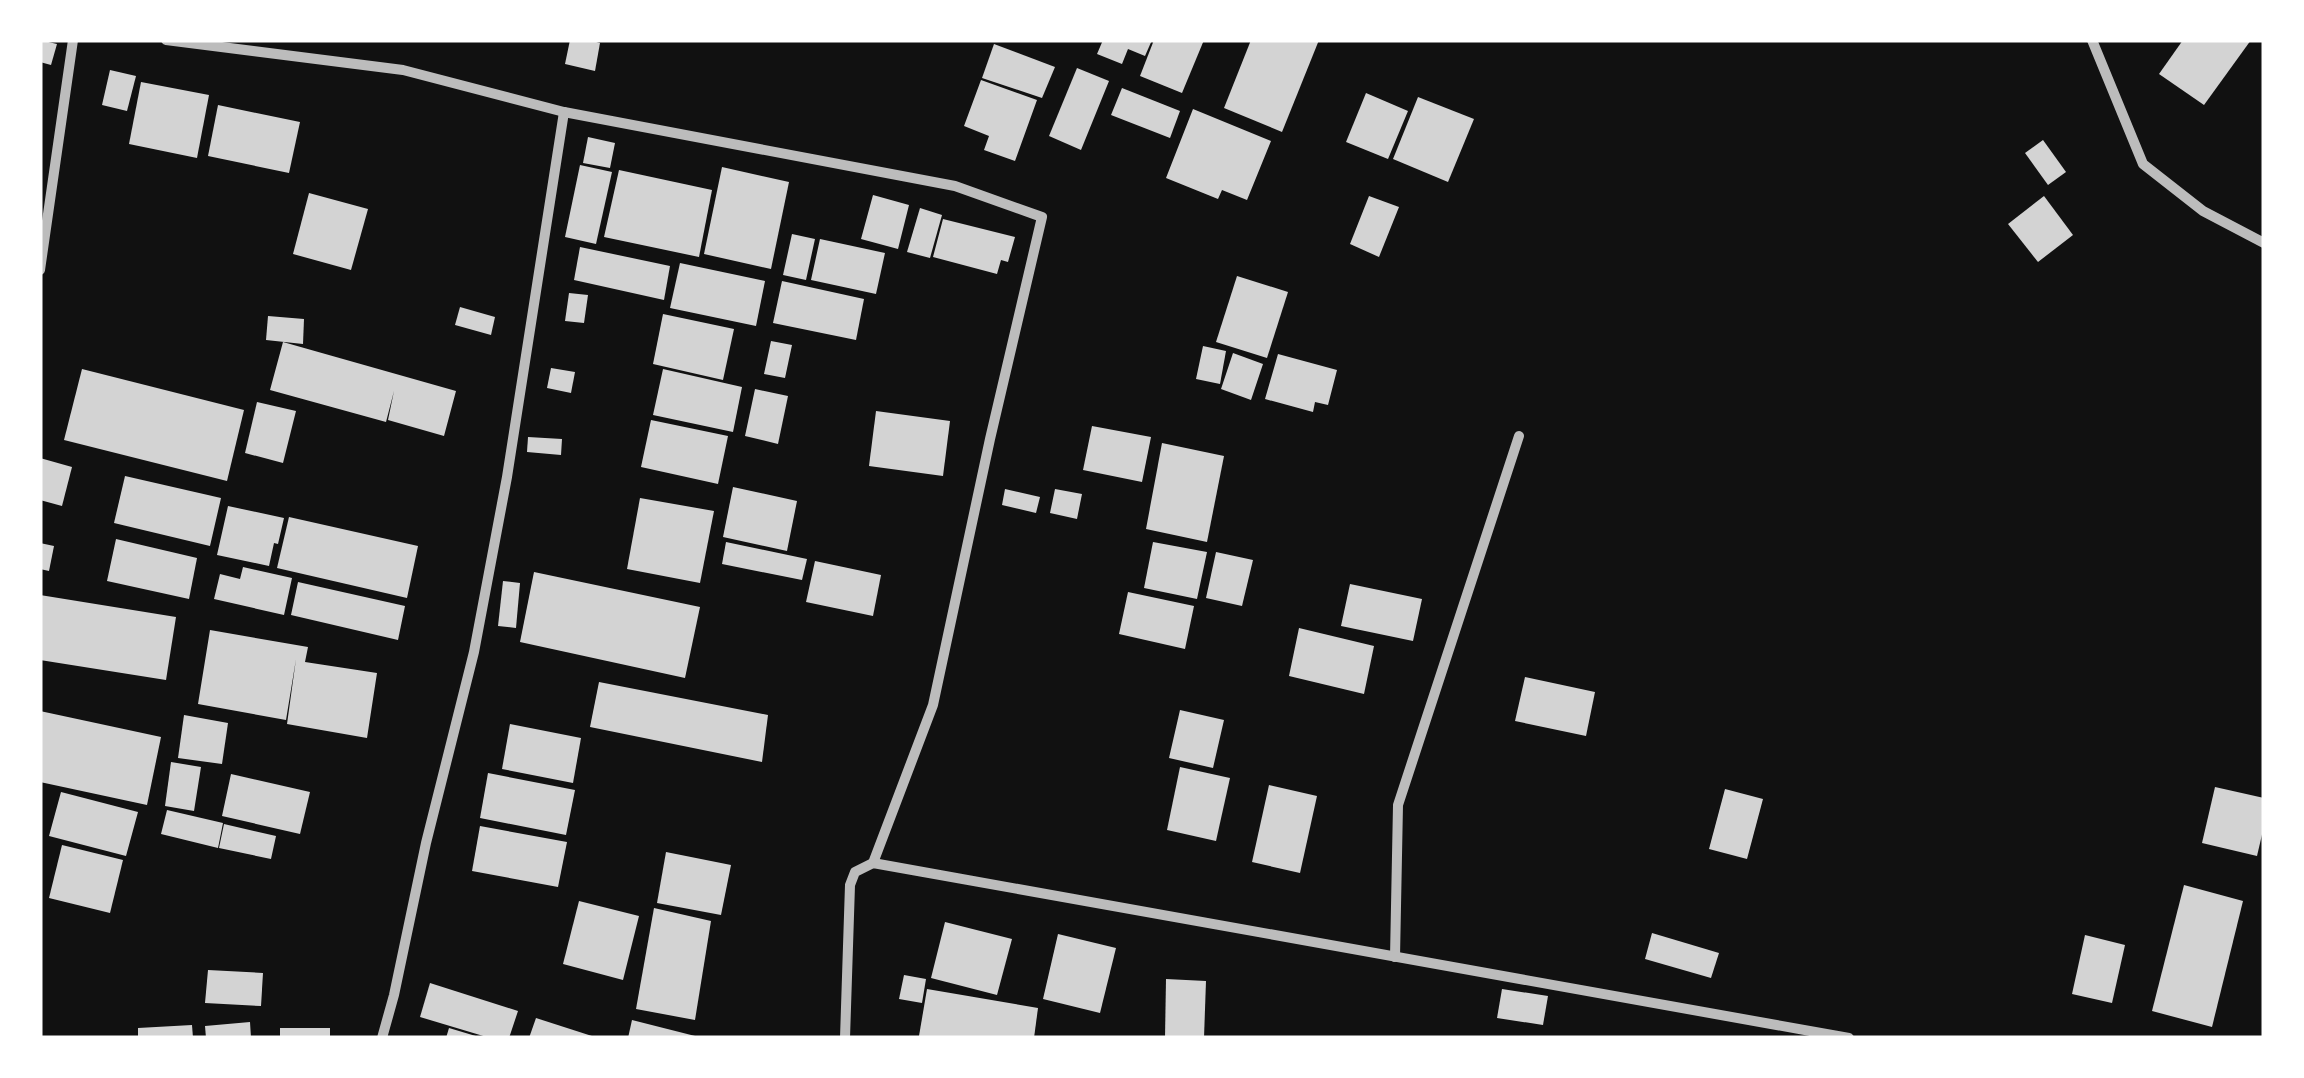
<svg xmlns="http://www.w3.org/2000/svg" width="2304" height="1078" font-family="Signika,sans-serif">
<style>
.building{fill:#d3d3d3}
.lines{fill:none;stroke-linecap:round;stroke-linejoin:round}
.minor{stroke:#bcbcbc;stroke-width:10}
</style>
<rect width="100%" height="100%" fill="#111"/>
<!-- building -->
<g class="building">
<path d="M40,40L57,44L51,65L40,62Z"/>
<path d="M570,40H589L600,43L595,71L565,64Z"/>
<path d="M1103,40H1152L1145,56L1128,49L1122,64L1097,54Z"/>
<path d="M1154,40H1204L1182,93L1140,76Z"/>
<path d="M1251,40H1319L1282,132L1224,108Z"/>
<path d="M2183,40H2251L2204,105L2159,74Z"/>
<path d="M994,44L1055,67L1042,98L982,78Z"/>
<path d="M1077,68L1109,81L1081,150L1049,136Z"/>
<path d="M110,70L136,76L127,111L102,105Z"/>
<path d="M981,80L1037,100L1015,161L984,150L989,136L964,126Z"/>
<path d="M141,82L209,95L197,158L129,144Z"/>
<path d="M1122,88L1180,111L1170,138L1111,115Z"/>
<path d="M1366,93L1408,111L1388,159L1346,142Z"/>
<path d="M1418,97L1474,119L1448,182L1393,159Z"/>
<path d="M218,105L300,122L289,173L208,156Z"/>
<path d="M1193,109L1271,141L1247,200L1222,190L1218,199L1166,178Z"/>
<path d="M588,137L615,143L610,168L583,163Z"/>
<path d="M2043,140L2066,172L2048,185L2025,153Z"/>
<path d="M580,165L612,172L596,244L565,237Z"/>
<path d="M722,167L789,182L771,269L704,254Z"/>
<path d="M619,170L712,190L699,257L604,237Z"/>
<path d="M309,193L368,209L351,270L293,254Z"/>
<path d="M873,195L909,205L898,249L861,239Z"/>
<path d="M1369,196L1399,207L1379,257L1350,244Z"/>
<path d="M2044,196L2073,235L2038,262L2008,224Z"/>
<path d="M920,208L942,215L930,258L907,252Z"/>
<path d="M943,219L1015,237L1008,262L1001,260L997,274L933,257Z"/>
<path d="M792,234L815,239L806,280L783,275Z"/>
<path d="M820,239L885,253L876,294L811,280Z"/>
<path d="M580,247L670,266L664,300L574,280Z"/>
<path d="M680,263L765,281L756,326L670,308Z"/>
<path d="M1237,276L1288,292L1267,358L1216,342Z"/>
<path d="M782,281L864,299L856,340L773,323Z"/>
<path d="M569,293L588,295L584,323L565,321Z"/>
<path d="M460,307L495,317L491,335L455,325Z"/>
<path d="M663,314L734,329L723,380L653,364Z"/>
<path d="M268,316L304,319L303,344L266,340Z"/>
<path d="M771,341L792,345L785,378L764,374Z"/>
<path d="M283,342L456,391L444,436L388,420L394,391L386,422L270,390Z"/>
<path d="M1203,346L1226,351L1220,384L1196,379Z"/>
<path d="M1233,353L1263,364L1251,400L1221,389Z"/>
<path d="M1278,354L1337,370L1328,405L1315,402L1313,412L1265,399Z"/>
<path d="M551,368L575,372L571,393L547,388Z"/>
<path d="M82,369L244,410L227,481L64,440Z"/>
<path d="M663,369L742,387L733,432L653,415Z"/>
<path d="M755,389L788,396L778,444L745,436Z"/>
<path d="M257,402L296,411L283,463L245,453Z"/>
<path d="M876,411L950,421L943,476L869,466Z"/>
<path d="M651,420L728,436L718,484L641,467Z"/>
<path d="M1092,426L1151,437L1142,482L1083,470Z"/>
<path d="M528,437L562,439L561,455L527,452Z"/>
<path d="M1162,443L1224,456L1207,542L1146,529Z"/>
<path d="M40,458L72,467L62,506L40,500Z"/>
<path d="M125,476L221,498L210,546L114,523Z"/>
<path d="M733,487L797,501L787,551L723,537Z"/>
<path d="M1005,489L1040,497L1036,513L1002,505Z"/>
<path d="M1055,489L1082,494L1077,519L1050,513Z"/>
<path d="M640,498L714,511L700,583L627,569Z"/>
<path d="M228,506L284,518L278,544L274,543L269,566L217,555Z"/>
<path d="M289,517L418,546L407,598L277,568Z"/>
<path d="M116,539L197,558L189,599L107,581Z"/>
<path d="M726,542L807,559L802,580L722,564Z"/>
<path d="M1153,542L1207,552L1197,599L1144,588Z"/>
<path d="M40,543L54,546L49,571L40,569Z"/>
<path d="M1216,552L1253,560L1242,606L1206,598Z"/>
<path d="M815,561L881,575L873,616L806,602Z"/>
<path d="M243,567L292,578L284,615L214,599L220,574L240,579Z"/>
<path d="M534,572L700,607L685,678L520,642Z"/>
<path d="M503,581L520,583L516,628L498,626Z"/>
<path d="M298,582L405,606L398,640L291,615Z"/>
<path d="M1350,584L1422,599L1413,641L1341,626Z"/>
<path d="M1128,592L1194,606L1185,649L1119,634Z"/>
<path d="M40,595L176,617L166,680L40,660Z"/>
<path d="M1299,628L1374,646L1364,694L1289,676Z"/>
<path d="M210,630L308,647L305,662L377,673L367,738L287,724L296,659L286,720L198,704Z"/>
<path d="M1525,677L1595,692L1586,736L1515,721Z"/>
<path d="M599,682L768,715L762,762L590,727Z"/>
<path d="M1180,710L1224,720L1213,768L1169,758Z"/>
<path d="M40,711L161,737L147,805L40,782Z"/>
<path d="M184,715L228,723L222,764L178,758Z"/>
<path d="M510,724L581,738L573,783L502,769Z"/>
<path d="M171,762L201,767L194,811L165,806Z"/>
<path d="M1180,767L1230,778L1216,841L1167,830Z"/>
<path d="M488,773L575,790L566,835L480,818Z"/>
<path d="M231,774L310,792L300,834L222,816Z"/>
<path d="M1269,785L1317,796L1300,873L1252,862Z"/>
<path d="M2215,787L2264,798V826L2257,856L2202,843Z"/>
<path d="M1725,789L1763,799L1747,859L1709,849Z"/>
<path d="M61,792L138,812L126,856L49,836Z"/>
<path d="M167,810L223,823L218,848L161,834Z"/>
<path d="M224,824L276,836L271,859L219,848Z"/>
<path d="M480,826L567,842L558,887L472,871Z"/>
<path d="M62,845L123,860L110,913L49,898Z"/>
<path d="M666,852L731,865L721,915L657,903Z"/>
<path d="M2184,885L2243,901L2212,1027L2152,1011Z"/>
<path d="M579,901L639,916L623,980L563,964Z"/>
<path d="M654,908L711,921L695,1020L636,1009Z"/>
<path d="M945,922L1012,939L997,995L931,978Z"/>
<path d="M1652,933L1719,953L1711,978L1645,959Z"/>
<path d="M1058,934L1116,948L1100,1013L1043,999Z"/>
<path d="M2085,935L2125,945L2112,1003L2072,994Z"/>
<path d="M208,970L263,973L261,1006L205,1003Z"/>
<path d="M904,975L926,979L922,1003L899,999Z"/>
<path d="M1166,979L1206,981L1204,1038H1165Z"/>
<path d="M430,983L518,1011L509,1038H490L420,1017Z"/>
<path d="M927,989L1038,1008L1034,1038H934L919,1036Z"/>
<path d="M1502,989L1548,996L1543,1025L1497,1018Z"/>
<path d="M536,1018L595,1037V1038H529Z"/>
<path d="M632,1020L699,1037V1038H628Z"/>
<path d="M250,1022L251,1038H206L205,1026Z"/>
<path d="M192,1025L193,1038H138V1028Z"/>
<rect x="280" y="1028" width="50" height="10"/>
<path d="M449,1028L479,1037V1038H446Z"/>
</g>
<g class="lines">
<!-- minor -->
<g class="minor">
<path d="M166,40L403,70L564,112L955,186L1042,217L990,439L933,705L873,863"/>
<path d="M2092,40L2143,164L2203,211L2264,243"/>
<path d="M40,270L73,40"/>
<path d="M1395,957L1398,805L1519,436"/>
<path d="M382,1038L394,995L426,843L474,652L507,477L564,112"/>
<path d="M845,1038L850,885L855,872L873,863L1849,1038"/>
</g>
</g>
<!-- border -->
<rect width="2304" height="1078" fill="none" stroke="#ffffff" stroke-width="85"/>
</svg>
